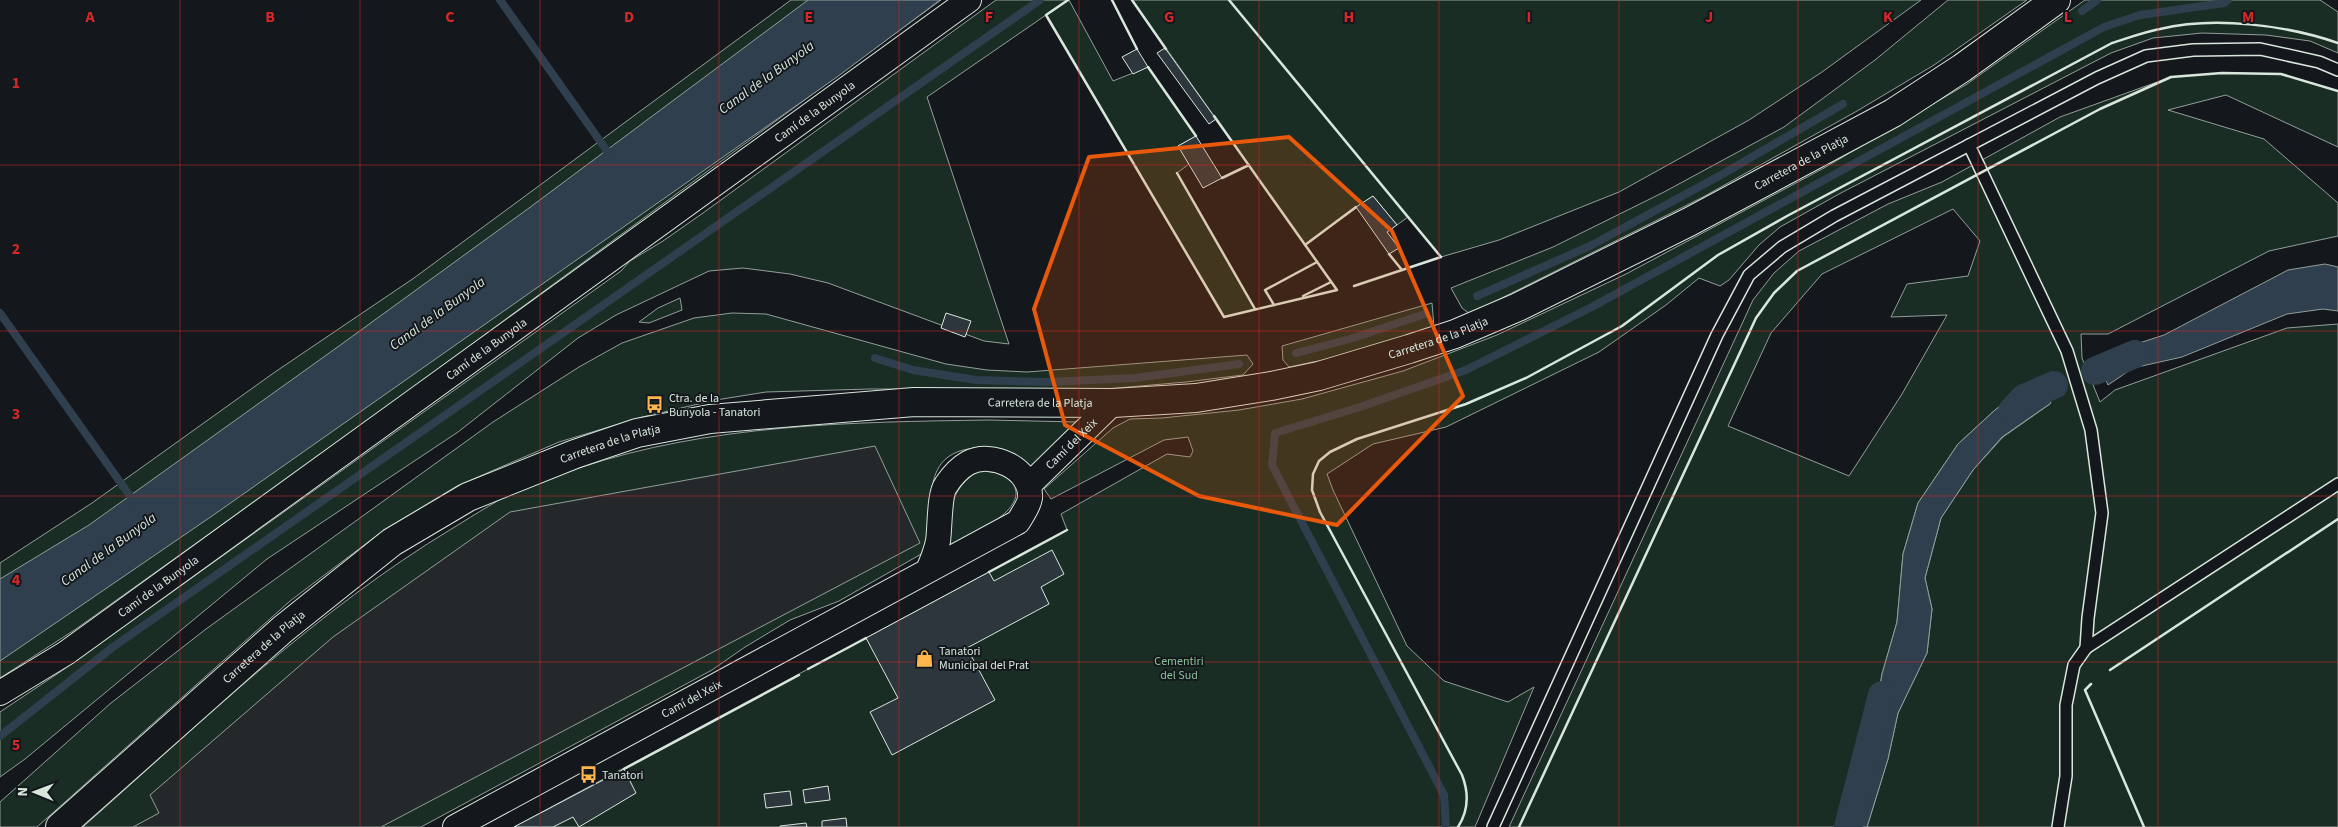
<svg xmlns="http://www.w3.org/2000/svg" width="2338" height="827" font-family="'Source Sans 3',sans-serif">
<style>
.green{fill:#1a2d24;stroke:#939e99;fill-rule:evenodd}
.parking{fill:#24282b;stroke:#939e99}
.water{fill:#2f3f4d;stroke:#939e99}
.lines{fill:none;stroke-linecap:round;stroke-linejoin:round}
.stream{stroke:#2f3f4d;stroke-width:8}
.canal{stroke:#2f3f4d;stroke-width:28}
.building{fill:#2c363c;stroke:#d8e6dc}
.service-casing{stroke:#d8e6dc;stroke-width:14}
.minor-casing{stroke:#d8e6dc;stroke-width:26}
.tertiary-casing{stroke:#d8e6dc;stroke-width:30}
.service{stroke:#14181c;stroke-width:11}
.minor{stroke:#14181c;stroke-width:24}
.tertiary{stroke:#14181c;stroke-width:28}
.wall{stroke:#d8e6dc;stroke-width:2.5}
.marked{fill:#e8590c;fill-opacity:0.2;stroke:#e8590c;stroke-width:4;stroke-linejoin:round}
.grid{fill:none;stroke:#d62828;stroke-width:1;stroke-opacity:0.55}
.labels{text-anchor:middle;stroke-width:4;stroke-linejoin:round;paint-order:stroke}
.street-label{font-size:12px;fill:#d8e6dc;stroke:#14181c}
.poi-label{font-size:12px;fill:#d8e6dc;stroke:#14181c;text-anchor:start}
.park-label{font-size:12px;fill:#8ac095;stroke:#14181c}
.water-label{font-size:14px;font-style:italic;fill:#d8e6dc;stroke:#14181c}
.grid-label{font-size:16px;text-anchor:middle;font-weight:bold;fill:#d62828;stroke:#14181c;stroke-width:4;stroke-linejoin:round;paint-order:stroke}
</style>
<rect width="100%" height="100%" fill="#14181c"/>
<!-- green -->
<g class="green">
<path d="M791,0H830L0,598V563L92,503L275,372L414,278Z"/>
<path d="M915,0H941L345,437L76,629L0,678V649Z"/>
<path d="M996,0H1069L1113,81L1148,67L1196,136L1178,146L1189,164L1177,173L1255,309L1224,317L1046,15L927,97L1009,344L984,341L828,283L790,274L743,268L709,271L616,315L578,338L458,432L267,559L25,759L0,777V712L60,672L621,271L630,261L663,241L703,213Z"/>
<path d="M1132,0H1921L1822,72L1749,120L1619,192L1499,240L1441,257L1408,217L1397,225L1373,196L1305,245Z"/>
<path d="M1948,0H2027L1934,65L1857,111L1703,197L1470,314L1462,308L1451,288L1553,247L1664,192L1784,127L1875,60Z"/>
<path d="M2085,0H2320L2338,12V53L2310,41L2266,35L2202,33L2153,38L2111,53L1839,194L1780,227L1759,245L1729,280L1720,286L1699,278L1666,305L1599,352L1446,427L1373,444L1327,474L1333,490L1407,646L1444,681L1508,702L1534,687L1475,827H514L1067,530L1061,514L1167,454L1190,457L1193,451L1188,437L1164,440L1051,499L1044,489L1113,428L1130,419L1162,418L1239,410L1302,399L1403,371L1497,335L1626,274L1824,168L1967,84Z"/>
<path d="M2222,73L2281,74L2338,91V147L2226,95L2168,110L2264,139L2338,203V236L2269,251L2108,334H2081L2082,358L2100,402L2115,390L2287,328L2338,324V827H1867L1888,759L1898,713L1927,653L1932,609L1925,578L1941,518L1973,470L2003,437L2050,404L2032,381L1995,410L1958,444L1918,503L1903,554L1897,622L1882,674L1865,777L1843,827H1509L1753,300L1774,273L1799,251L1888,204L1942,182L2060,117L2171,77ZM1953,209L1980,241L1968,276L1907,284L1891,317L1947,315L1902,394L1849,476L1728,426L1771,333L1822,274Z"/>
<path d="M680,298L682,310L649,323L639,322L658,308Z"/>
<path d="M1432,303L1434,327L1347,355L1289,367L1283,360L1282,346Z"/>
<path d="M732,313L766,314L946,364L987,370L1027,372L1247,355L1253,364L1243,375L1186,382L1094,390L870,389L766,392L716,400L642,417L559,442L457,486L384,530L290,601L37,827H0V802L111,703L206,629L493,422L579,367L622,343L694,318Z"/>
<path d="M989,420L1077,422L1032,467C1012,452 1001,445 975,448C914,454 939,512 923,553L839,601L790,620L745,647L712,670L421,827H83C201,722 317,610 453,528C476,514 500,498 525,487C542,479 561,474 579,468C710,424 852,422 989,420Z"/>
<path d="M979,470C992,470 1005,473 1013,484C1031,511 964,538 947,548C951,514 947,490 979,470Z"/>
</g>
<!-- parking -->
<path class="parking" d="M875,446L920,543L381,827H133L159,813L150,795L333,637L510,512Z"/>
<!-- water -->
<g class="water">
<path d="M808,0H940L837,77L212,516L0,661V579L89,525L339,346L529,208Z"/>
<path d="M2325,264L2338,267V311L2323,309L2287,314L2182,357L2133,368L2108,385L2096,357L2164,335L2288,270Z"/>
<path d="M2032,381L2042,388L2051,403L2002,437L1973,470L1941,518L1925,578L1932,609L1927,653L1898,713L1888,759L1867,827H1843L1865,777L1882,674L1897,622L1903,554L1918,503L1958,444L1995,410Z"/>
</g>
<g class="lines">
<!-- stream -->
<g class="stream">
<path d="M500,0L612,158"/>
<path d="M2082,11L2097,0"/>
<path d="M1477,296L1590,246L1721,175L1843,104"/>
<path d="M0,313L135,503"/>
<path d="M1296,353L1350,339L1425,314"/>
<path d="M875,358L913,370L976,380L1045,382L1135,378L1239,364"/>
<path d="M0,736L113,647L1040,0"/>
<path d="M1446,827L1444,795L1272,465L1275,433L1360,407L1466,370L1590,308L2104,27L2140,15L2224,3L2228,0"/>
</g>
<!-- canal -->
<g class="canal">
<path d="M2095,371L2135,354"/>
<path d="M2012,411L2024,398L2054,385"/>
<path d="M1848,827L1882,695"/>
</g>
</g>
<!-- building -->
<g class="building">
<path d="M1165,48L1216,119L1209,124L1157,53Z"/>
<path d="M1137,49L1148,67L1133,74L1122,57Z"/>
<path d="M1196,136L1222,178L1203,188L1178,146Z"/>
<path d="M1373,196L1397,225L1387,232L1399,248L1389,254L1356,207Z"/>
<path d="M946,313L971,321L965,337L941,328Z"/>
<path d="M1052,550L1064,574L1041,587L1049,604L967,648L995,700L892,755L870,712L898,698L866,638L989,572L994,581Z"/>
<path d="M624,769L636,793L579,827L573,817L553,827H514Z"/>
<path d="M828,786L830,800L805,803L803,790Z"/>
<path d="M790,791L792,805L766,808L764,794Z"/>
<path d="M846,818L847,827H822V821Z"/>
<path d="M806,823L807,827H780V826Z"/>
</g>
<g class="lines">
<defs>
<g id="service">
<path d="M1969,145L2067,351L2091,430L2102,513L2088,618L2086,648L2074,665L2066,705V776L2058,827"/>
<path d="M2086,648L2338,484"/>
<path d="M1493,827L1717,335L1749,275L1782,247L1834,216L2097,78L2146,56L2193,50L2260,49L2319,62L2338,70"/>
</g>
<g id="minor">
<path id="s1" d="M1029,485L1113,403"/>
<path id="s2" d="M0,693L66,653L969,0"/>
<path id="s3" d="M455,827L1018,522C1022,515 1029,506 1030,498C1032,469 992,450 968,463C959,468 952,476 946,485C939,494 940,528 938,541C936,551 932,561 928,570"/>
</g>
<g id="tertiary">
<path id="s4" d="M60,827L283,629L392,542L468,497L575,454L637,433L710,419L914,402L1113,403L1196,398L1271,386L1319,376L1409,349L1455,334L1518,307L1689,222L1893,113L1962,68L2056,0"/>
</g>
</defs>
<!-- service casing -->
<use href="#service" class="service-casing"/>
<!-- minor casing -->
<use href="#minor" class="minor-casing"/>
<!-- tertiary casing -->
<use href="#tertiary" class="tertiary-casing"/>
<!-- service -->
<use href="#service" class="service"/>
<!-- minor -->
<use href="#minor" class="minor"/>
<!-- tertiary -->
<use href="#tertiary" class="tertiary"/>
<!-- wall -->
<g class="wall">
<path d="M1068,0L1046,15L1224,317L1337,290L1214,116"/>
<path d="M1112,0L1137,49"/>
<path d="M1132,0L1166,49"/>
<path d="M1229,0L1441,257L1354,286"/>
<path d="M1148,67L1196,136"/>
<path d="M1177,173L1255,309"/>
<path d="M1222,178L1249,165"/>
<path d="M1305,245L1356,207"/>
<path d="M1389,254L1402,270"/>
<path d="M1303,296L1331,282"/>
<path d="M1274,305L1265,290L1317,262"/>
<path d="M989,572L1067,530"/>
<path d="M808,669L866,638"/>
<path d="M2110,670L2338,519"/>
<path d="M2091,684L2085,690L2144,827"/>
<path d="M624,769L799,675"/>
<path d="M1458,827C1469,810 1469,793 1462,775L1320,512L1312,490L1313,474L1319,461L1330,452L1357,439L1466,404L1526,378L1622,326L1718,255L1787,216L2112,43C2128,38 2144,32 2160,29C2214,16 2286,25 2338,43"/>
<path d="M1519,827L1756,318L1774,293L1797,271L2100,109L2171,77L2222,73L2281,74L2338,91"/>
</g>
</g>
<!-- marked area -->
<path class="marked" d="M1289,137L1392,231L1463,396L1337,525L1199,496L1065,425L1034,309L1089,157Z"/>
<!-- grid -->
<path class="grid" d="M180,0V827M360,0V827M540,0V827M719,0V827M899,0V827M1079,0V827M1259,0V827M1439,0V827M1619,0V827M1798,0V827M1978,0V827M2158,0V827M0,165H2338M0,331H2338M0,496H2338M0,662H2338"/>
<!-- icons -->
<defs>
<symbol id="bus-bare" viewBox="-9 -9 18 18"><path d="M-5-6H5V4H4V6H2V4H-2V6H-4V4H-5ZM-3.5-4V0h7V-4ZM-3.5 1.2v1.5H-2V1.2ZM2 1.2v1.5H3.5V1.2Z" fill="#ffb74d" stroke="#14181c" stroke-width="2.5" paint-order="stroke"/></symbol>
<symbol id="shop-bare" viewBox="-9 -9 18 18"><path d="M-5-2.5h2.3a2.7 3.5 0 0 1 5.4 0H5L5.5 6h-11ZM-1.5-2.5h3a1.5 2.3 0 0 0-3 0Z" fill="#ffb74d" stroke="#14181c" stroke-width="2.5" paint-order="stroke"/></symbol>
</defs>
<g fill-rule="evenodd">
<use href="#bus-bare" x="642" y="392" width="25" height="25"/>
<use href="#shop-bare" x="912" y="646" width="25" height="25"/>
<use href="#bus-bare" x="576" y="762" width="25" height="25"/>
</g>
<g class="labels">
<!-- street labels -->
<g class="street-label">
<text dy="4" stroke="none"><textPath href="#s2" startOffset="1001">Camí de la Bunyola</textPath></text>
<text dy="4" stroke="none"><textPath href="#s4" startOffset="1922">Carretera de la Platja</textPath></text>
<text dy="4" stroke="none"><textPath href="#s4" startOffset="1518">Carretera de la Platja</textPath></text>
<text dy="4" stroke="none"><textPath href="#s2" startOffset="596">Camí de la Bunyola</textPath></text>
<text dy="4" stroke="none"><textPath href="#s4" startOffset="1112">Carretera de la Platja</textPath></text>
<text dy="4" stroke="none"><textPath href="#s1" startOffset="59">Camí del Xeix</textPath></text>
<text dy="4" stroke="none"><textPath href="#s4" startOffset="678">Carretera de la Platja</textPath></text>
<text dy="4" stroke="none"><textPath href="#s2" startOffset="191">Camí de la Bunyola</textPath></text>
<text dy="4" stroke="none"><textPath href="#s4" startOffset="272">Carretera de la Platja</textPath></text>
<text dy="4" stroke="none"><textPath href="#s3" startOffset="269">Camí del Xeix</textPath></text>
</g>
<!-- poi labels -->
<g class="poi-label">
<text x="669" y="402">Ctra. de la<tspan x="669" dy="14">Bunyola - Tanatori</tspan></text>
<text x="939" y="655">Tanatori<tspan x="939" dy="14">Municipal del Prat</tspan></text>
<text x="602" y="779">Tanatori</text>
</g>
<!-- park labels -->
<g class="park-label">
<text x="1179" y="665">Cementiri<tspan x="1179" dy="14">del Sud</tspan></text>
</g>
<!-- water labels -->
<g class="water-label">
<text transform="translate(766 77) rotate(-36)" y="5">Canal de la Bunyola</text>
<text transform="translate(437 313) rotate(-36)" y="5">Canal de la Bunyola</text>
<text transform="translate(108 549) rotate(-36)" y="5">Canal de la Bunyola</text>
</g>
</g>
<g class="grid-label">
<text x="90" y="22">A</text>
<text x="270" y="22">B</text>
<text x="450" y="22">C</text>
<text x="629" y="22">D</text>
<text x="809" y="22">E</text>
<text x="989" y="22">F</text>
<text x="1169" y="22">G</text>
<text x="1349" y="22">H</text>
<text x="1529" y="22">I</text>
<text x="1709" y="22">J</text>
<text x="1888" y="22">K</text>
<text x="2068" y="22">L</text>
<text x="2248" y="22">M</text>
<text x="16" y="88">1</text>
<text x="16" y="254">2</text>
<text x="16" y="419">3</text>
<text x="16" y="585">4</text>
<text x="16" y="750">5</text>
</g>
<!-- north arrow -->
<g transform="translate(35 792) rotate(271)" stroke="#14181c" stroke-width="4" paint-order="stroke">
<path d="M0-4L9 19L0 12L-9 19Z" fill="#d8e6dc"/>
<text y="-8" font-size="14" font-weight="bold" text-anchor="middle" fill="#d8e6dc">N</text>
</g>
</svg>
